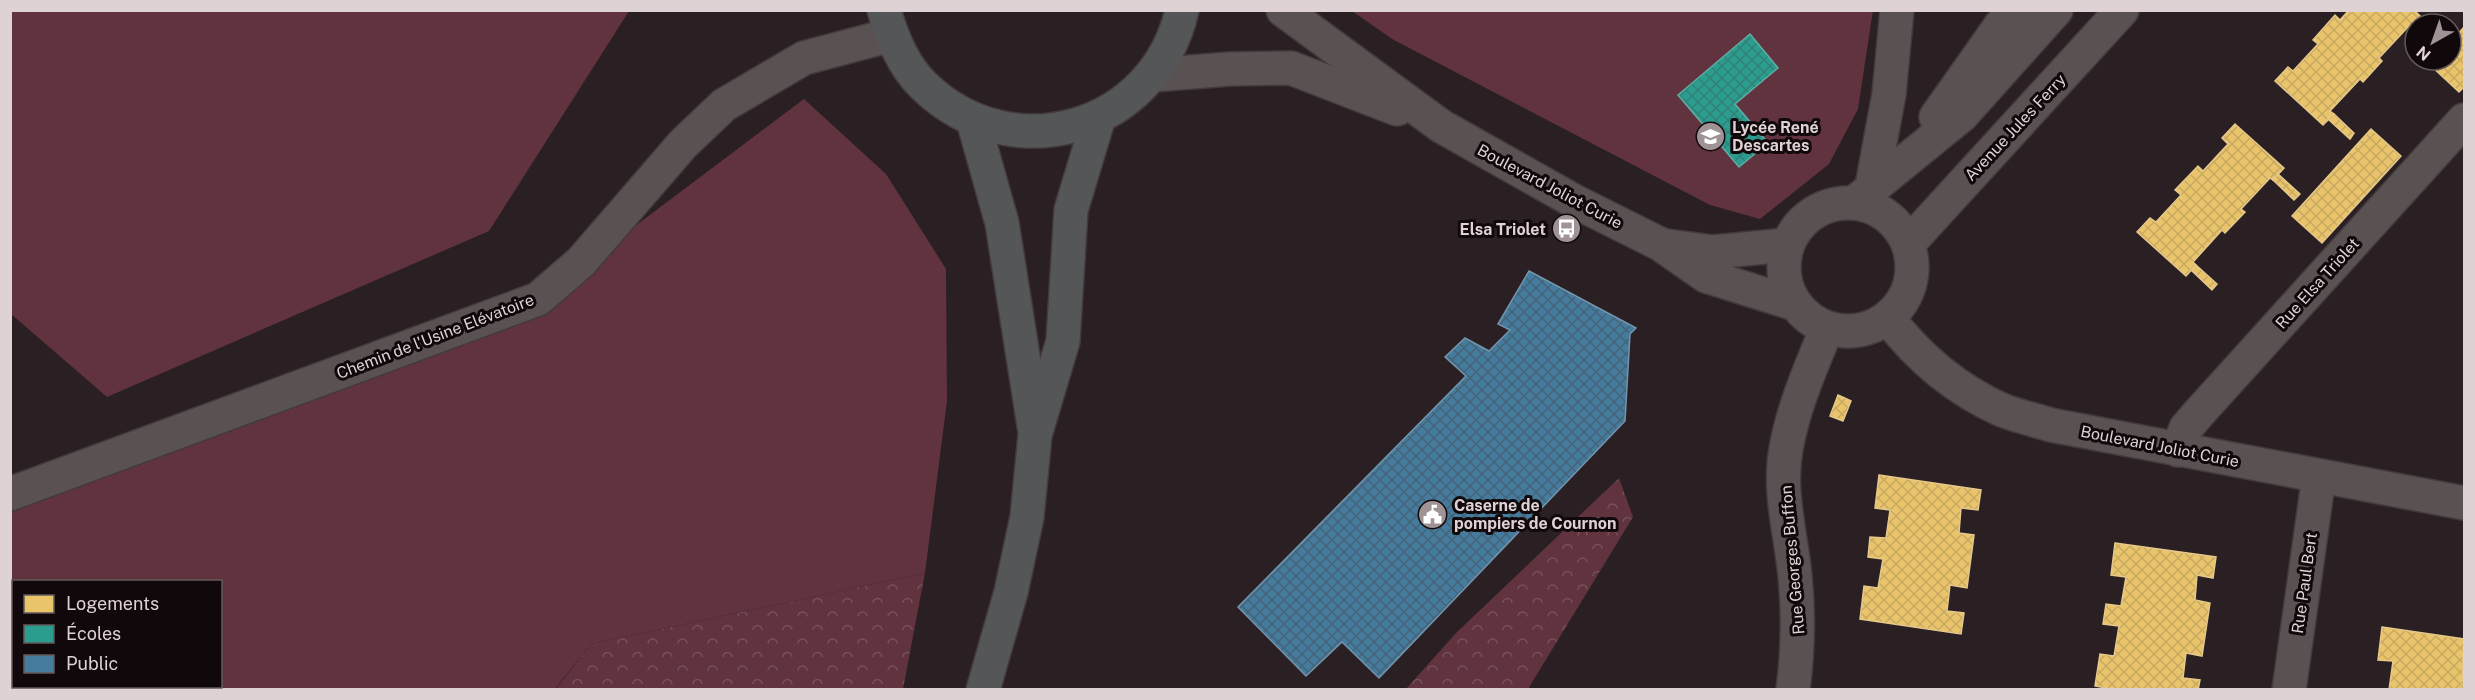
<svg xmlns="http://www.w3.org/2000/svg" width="2475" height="700" font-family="'Public Sans',sans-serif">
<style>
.forest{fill:url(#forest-crowns)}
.green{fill:#60333f;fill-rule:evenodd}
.homes{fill:url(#homes-cross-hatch);stroke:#e6c88a;stroke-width:1.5}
.schools{fill:url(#schools-cross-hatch);stroke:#60ada4;stroke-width:1.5}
.public{fill:url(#public-cross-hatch);stroke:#7395ae;stroke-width:1.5}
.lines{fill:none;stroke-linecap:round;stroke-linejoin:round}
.minor-casing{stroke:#433a3c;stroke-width:36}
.major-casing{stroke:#433a3c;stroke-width:36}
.minor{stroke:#5a5153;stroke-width:33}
.major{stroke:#545658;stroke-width:33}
.labels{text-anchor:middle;stroke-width:6;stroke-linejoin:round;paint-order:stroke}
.poi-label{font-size:16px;font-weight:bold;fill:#dfd2d5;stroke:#10080a;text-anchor:start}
.street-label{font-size:16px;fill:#dfd2d5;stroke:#10080a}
</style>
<defs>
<pattern id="forest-crowns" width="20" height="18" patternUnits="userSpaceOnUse" patternTransform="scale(1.5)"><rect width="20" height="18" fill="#60333f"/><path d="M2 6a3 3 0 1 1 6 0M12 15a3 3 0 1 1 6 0" fill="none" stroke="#76505a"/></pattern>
<pattern id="homes-cross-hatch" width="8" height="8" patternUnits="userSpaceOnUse" patternTransform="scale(1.5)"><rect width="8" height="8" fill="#e9c46a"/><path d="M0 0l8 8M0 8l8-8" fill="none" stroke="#c8a962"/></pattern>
<pattern id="schools-cross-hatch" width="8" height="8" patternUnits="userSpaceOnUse" patternTransform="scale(1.5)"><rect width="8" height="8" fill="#2a9d8f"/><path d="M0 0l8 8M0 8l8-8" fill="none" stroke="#328177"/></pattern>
<pattern id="public-cross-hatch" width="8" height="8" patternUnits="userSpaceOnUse" patternTransform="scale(1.5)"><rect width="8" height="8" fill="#457b9d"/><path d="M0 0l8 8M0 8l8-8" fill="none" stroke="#446378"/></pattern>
</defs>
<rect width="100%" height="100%" fill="#2a1f22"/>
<!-- forest -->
<g class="forest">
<path d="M1619,478L1633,517L1528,689H1406L1456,633Z"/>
<path d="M925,573L903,689L555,690L591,644Z"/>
</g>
<!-- green -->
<g class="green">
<path d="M11,10H629V11L489,231L107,397L11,314Z"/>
<path d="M1873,10L1858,109L1829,164L1760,219L1710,205L1392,39L1352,11Z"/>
<path d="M804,99L886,174L946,269L947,401L925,573L591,644L555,689L11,690V494L538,299ZM14,582H220V686H14Z"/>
</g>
<!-- homes -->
<g class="homes">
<path d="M2349,10H2414L2422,18L2411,29L2408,27L2379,58L2382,61L2363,82L2360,79L2330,111L2334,114L2323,125L2275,81L2288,67L2293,71L2318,44L2313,40L2335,15L2340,20Z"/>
<path d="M2464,27V87L2459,92L2430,65L2434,60H2451V42Z"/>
<path d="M2334,114L2354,133L2350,139L2328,119Z"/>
<path d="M2235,124L2284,168L2273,180L2270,178L2241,209L2245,212L2225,233L2222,230L2193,262L2196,265L2186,276L2137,232L2150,218L2156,222L2181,195L2175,190L2198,166L2203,171L2228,144L2222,138Z"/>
<path d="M2371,129L2401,156L2322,243L2292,216Z"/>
<path d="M2278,174L2300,194L2294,200L2273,180Z"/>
<path d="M2196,265L2217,284L2212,290L2191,270Z"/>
<path d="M1838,395L1851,401L1843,421L1830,416Z"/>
<path d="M1879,475L1981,490L1978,510L1961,508L1959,533L1974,535L1967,588L1950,585L1947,611L1964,613L1961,634L1860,619L1864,586L1878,588L1883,559L1868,557L1870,537L1886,538L1890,510L1875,508Z"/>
<path d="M2115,543L2216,557L2213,578L2197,575L2195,600L2210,603L2202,656L2186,653L2183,678L2200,680L2198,690H2116L2095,686L2100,654L2114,656L2119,626L2103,624L2106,604L2121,606L2126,577L2111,575Z"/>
<path d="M2382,627L2464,639L2462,685H2464V690H2389L2393,661L2378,660Z"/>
</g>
<!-- schools -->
<path class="schools" d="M1750,34L1778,68L1735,104L1768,143L1739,167L1678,95Z"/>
<!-- public -->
<path class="public" d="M1529,271L1636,328L1630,334L1625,421L1379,678L1342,642L1306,676L1238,607L1466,376L1445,357L1465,338L1489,351L1510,330L1498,324Z"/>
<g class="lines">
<defs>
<g id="minor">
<path d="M1283,10L1441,126L1574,201L1660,244L1706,276L1795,304"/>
<path d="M1152,75L1230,69L1291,68L1397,109"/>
<path d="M1936,117L2001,25L2015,10"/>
<path d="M1872,186L1889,94L1897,10"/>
<circle cx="1848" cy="267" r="64"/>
<path d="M1854,203L1962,115L2056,10"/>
<path d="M1908,244L2122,10"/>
<path d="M1668,246L1713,252L1787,245"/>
<path d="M1888,318C1918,357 1957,390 2002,410C2017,416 2035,420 2051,425L2464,503"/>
<path d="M2178,450L2186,428L2198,414L2464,120"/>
<path d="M10,494L538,299L581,262L683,144L724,105L804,58L891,35"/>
<path d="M1793,690C1798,651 1799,615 1795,576C1791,534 1778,491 1786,449C1793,408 1811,367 1827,328"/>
<path d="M2289,690L2319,476"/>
</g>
<g id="major">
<path d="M884,10C892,38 903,66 924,86C1012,171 1155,130 1182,10"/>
<path d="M973,120L1002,223L1034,426"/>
<path d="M983,690L1011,592L1027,517L1035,435L1063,341L1071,210L1099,117"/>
</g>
</defs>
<!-- minor casing -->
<use href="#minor" class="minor-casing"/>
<!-- major casing -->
<use href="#major" class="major-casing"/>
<!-- minor -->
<use href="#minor" class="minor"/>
<!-- major -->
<use href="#major" class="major"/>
</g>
<!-- icons -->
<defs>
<symbol id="school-disc" viewBox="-11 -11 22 22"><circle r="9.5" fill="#a09396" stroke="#10080a"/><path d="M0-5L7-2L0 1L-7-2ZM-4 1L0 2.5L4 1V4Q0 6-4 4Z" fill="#fff"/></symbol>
<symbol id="bus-disc" viewBox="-11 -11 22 22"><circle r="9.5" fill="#a09396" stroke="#10080a"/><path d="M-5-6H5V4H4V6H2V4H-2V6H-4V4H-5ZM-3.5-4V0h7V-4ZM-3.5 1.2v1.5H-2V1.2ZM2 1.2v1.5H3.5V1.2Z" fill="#fff"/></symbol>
<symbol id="civic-disc" viewBox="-11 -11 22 22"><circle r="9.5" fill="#a09396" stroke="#10080a"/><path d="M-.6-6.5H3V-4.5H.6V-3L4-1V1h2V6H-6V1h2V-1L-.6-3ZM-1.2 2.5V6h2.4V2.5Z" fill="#fff"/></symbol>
</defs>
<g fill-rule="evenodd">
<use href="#school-disc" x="1694" y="120" width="33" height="33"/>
<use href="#bus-disc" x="1550" y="212" width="33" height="33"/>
<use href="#civic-disc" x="1416" y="498" width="33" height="33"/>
</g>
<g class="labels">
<!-- poi labels -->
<g class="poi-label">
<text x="1732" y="133">Lycée René<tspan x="1732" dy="18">Descartes</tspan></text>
<text x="1546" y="235" text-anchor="end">Elsa Triolet</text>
<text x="1454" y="511">Caserne de<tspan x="1454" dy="18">pompiers de Cournon</tspan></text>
</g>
<!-- street labels -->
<g class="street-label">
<text transform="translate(2015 127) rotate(-47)" y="6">Avenue Jules Ferry</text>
<text transform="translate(1550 186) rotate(28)" y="6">Boulevard Joliot Curie</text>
<text transform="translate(2317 283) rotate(-48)" y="6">Rue Elsa Triolet</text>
<text transform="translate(435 336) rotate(-21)" y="6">Chemin de l'Usine Elévatoire</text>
<text transform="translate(2160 446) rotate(11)" y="6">Boulevard Joliot Curie</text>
<text transform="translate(1792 560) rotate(-95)" y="6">Rue Georges Buffon</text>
<text transform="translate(2304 583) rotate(-82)" y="6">Rue Paul Bert</text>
</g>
</g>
<!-- border -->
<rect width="2475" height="700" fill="none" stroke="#dfd2d5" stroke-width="24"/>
<!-- legend -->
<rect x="12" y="580" width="210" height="108" fill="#10080a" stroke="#63595b" stroke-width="1.5"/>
<rect x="24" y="595" width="30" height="18" fill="#e9c46a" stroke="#63595b" stroke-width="1.5"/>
<text x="66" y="610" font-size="18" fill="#dfd2d5">Logements</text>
<rect x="24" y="625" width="30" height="18" fill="#2a9d8f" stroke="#63595b" stroke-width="1.5"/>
<text x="66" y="640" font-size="18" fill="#dfd2d5">Écoles</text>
<rect x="24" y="655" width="30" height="18" fill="#457b9d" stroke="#63595b" stroke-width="1.5"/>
<text x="66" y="670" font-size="18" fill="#dfd2d5">Public</text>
<!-- north arrow -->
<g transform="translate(2433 42) rotate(220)"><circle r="28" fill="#10080a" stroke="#63595b" stroke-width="1.5"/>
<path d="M0-4.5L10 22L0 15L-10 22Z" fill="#a09396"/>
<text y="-9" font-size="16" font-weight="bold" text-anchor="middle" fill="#dfd2d5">N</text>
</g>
</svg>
